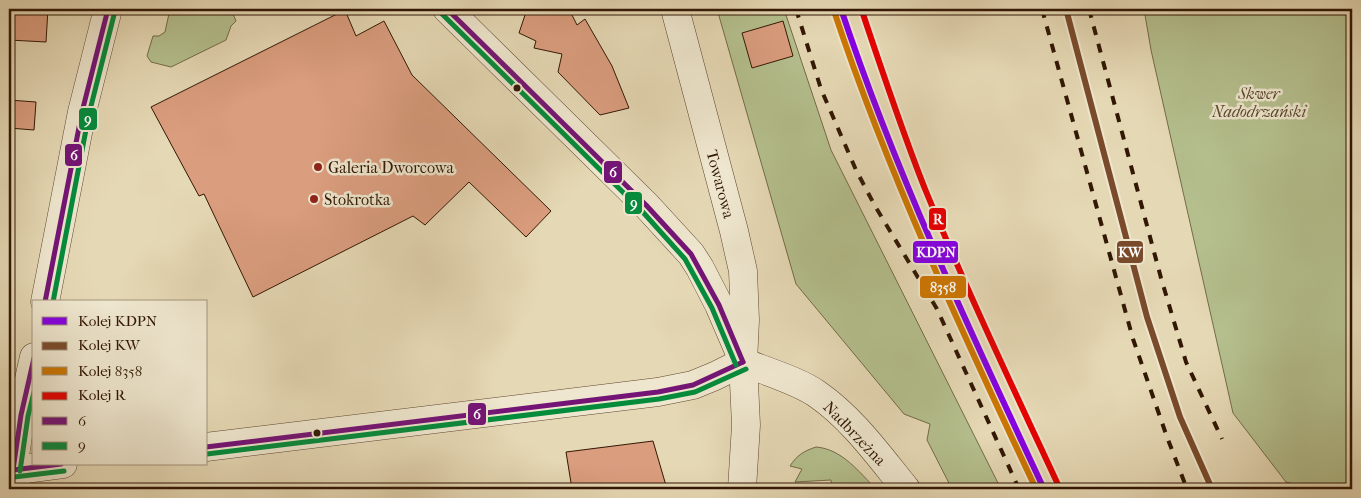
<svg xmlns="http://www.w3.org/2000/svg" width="1361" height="498" font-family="'IM FELL French Canon',serif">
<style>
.green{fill:#b4bf8d;stroke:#736b48}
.building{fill:#da9d7e;stroke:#321704}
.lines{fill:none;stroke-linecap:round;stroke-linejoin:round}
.minor-casing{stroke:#5f4730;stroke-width:29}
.minor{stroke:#eee6ce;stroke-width:28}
.rail{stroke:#321704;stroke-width:4;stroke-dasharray:9 9;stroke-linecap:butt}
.bus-1-casing{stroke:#eee6ce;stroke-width:9}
.bus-2-casing{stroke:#eee6ce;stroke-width:9}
.bus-1{stroke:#741476;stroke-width:5}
.bus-2{stroke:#048b3c;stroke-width:5}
.rail-1-casing{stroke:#eee6ce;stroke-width:10}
.rail-2-casing{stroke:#eee6ce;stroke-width:10}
.rail-3-casing{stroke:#eee6ce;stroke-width:10}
.rail-4-casing{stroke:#eee6ce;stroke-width:10}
.rail-1{stroke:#8500e5;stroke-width:6}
.rail-2{stroke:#7a4b2a;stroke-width:6}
.rail-3{stroke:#cc7601;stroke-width:6}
.rail-4{stroke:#e50000;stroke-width:6}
.bus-dot{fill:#321704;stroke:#eee6ce;stroke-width:2}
.poi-dot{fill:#8f2418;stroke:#eee6ce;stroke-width:2}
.labels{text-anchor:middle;stroke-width:5;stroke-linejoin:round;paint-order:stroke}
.park-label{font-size:16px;font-style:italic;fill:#59492d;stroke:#eee6ce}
.poi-label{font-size:16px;fill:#321704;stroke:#eee6ce;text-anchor:start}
.street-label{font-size:16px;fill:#321704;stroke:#eee6ce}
.line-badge{stroke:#eee6ce;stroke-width:2}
.badge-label{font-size:14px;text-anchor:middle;font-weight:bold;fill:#fff}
</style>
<rect width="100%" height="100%" fill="#e5d8b4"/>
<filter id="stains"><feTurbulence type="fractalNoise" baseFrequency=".004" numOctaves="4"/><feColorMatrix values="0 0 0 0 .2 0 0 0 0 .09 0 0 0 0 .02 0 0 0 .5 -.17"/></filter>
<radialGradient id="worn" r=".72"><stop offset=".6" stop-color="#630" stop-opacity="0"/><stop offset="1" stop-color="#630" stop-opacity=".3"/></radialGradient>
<!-- green -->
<g class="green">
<path d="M170,9H231L236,21L231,26L226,40L171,67L151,62L147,56L153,36H159L165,32Z"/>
<path d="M717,9H784L831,150L1001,489H952L927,440L930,424L904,414L796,284Z"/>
<path d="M1144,9H1352V489H1310L1286,482L1233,413L1151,50Z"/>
<path d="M816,447C842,449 859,472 876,489H832L831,480L795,482L802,469L790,466C797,455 804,451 816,447Z"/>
</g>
<!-- building -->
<g class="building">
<path d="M9,9H48L46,42L9,40Z"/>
<path d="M527,9H569L577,25L585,19L612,66L629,108L600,115L558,72L562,54L534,48L536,41L519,33Z"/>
<path d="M345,10L356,36L384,21L412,75L551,211L526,237L469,182L425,225L413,216L253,297L204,194L199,196L151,107Z"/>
<path d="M783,21L793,56L752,68L742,33Z"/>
<path d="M9,100L36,102L34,130L9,128Z"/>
<path d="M653,441L667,489H572L566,452Z"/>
</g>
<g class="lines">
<defs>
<g id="minor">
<path d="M447,9L646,205L691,254L700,268L719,305L741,356"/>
<path d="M675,9L734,231L743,271L745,320L743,362L746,425L742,489"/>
<path d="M45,302L82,112L108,9"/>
<path d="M743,362C765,371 799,381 817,394C853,419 879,456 906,489"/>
<path d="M206,447L658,392L693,385L715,376L743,362"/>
<path d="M9,471L63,464"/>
<path d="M17,489L13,470L21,415L34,357"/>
</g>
</defs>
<!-- minor casing -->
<use href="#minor" class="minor-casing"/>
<!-- minor -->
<use href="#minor" class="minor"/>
<!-- rail -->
<g class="rail">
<path d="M796,9L821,89L856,170L875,206L937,309L1019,489"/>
<path d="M1042,9L1133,339L1167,437L1187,489"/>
<path d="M1089,9L1161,278L1186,362L1222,439"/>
</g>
<defs>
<g id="bus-1">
<path d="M447,9L646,205L691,254L719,305L743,362"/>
<path d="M45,302L82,112L108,9"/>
<path d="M206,447L658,392L693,385L743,362"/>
<path d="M13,470L21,415L34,358"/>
<path d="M13,470L61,464"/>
</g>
<g id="bus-2">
<path d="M442,14L641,210L685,259L712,308L736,365"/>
<path d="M53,302L89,114L115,11"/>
<path d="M207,454L659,399L695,392L746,369"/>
<path d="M20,471L28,416L34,392"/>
<path d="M14,477L64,471"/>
</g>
</defs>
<!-- bus-1 casing -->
<use href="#bus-1" class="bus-1-casing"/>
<!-- bus-2 casing -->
<use href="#bus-2" class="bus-2-casing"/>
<!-- bus-1 -->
<use href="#bus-1" class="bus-1"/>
<!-- bus-2 -->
<use href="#bus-2" class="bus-2"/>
<defs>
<path id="rail-1" d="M841,9C896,174 970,331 1044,489"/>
<path id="rail-2" d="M1066,9L1147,317L1180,417L1212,489"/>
<path id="rail-3" d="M834,11C889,176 962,332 1036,489"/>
<path id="rail-4" d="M862,11C882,71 902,131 925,189C967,291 1014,390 1060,489"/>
</defs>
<!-- rail-1 casing -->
<use href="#rail-1" class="rail-1-casing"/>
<!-- rail-2 casing -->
<use href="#rail-2" class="rail-2-casing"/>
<!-- rail-3 casing -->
<use href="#rail-3" class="rail-3-casing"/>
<!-- rail-4 casing -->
<use href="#rail-4" class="rail-4-casing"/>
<!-- rail-1 -->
<use href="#rail-1" class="rail-1"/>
<!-- rail-2 -->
<use href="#rail-2" class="rail-2"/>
<!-- rail-3 -->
<use href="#rail-3" class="rail-3"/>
<!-- rail-4 -->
<use href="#rail-4" class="rail-4"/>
</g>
<!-- markers -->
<g class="bus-dot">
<circle cx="517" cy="88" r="4.5"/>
<circle cx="317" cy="433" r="4.5"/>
</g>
<g class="poi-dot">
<circle cx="318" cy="167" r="5"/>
<circle cx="314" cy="199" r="5"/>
</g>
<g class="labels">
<!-- park labels -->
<g class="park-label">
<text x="1259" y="99">Skwer<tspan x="1259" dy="18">Nadodrzański</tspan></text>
</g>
<!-- poi labels -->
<g class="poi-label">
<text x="328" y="173">Galeria Dworcowa</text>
<text x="324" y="205">Stokrotka</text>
</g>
<!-- street labels -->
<g class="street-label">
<text transform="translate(721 184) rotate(75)" y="6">Towarowa</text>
<text transform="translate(855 433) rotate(46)" y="6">Nadbrzeżna</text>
</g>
</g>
<g class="line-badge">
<rect x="78" y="107" width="20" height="24" rx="5" fill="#048b3c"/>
<rect x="64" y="143" width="19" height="24" rx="5" fill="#741476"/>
<rect x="603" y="160" width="20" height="24" rx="5" fill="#741476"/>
<rect x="624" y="191" width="19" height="24" rx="5" fill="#048b3c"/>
<rect x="928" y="207" width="19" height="24" rx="5" fill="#e50000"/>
<rect x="912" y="240" width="47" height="24" rx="5" fill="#8500e5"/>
<rect x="1116" y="240" width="28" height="24" rx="5" fill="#7a4b2a"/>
<rect x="919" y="275" width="48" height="24" rx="5" fill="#cc7601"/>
<rect x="467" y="402" width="20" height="24" rx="5" fill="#741476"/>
</g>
<g class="badge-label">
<text x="88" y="124">9</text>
<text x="74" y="160">6</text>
<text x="613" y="177">6</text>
<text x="634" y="208">9</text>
<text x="938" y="224">R</text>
<text x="936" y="257">KDPN</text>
<text x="1130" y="257">KW</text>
<text x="943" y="292">8358</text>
<text x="477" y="419">6</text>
</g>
<!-- margin -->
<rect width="1361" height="498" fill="none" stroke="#e5d8b4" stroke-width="30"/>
<rect x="10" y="10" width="1341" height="478" fill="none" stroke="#321704" stroke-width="2.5"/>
<rect x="15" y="15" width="1331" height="468" fill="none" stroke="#321704"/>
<!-- legend -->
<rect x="32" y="300" width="175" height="165" fill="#eee6ce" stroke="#a3937d"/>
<rect x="42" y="317" width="25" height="8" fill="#8500e5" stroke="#a3937d"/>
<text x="78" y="326" font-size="15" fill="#321704">Kolej KDPN</text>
<rect x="42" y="342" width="25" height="8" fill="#7a4b2a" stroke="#a3937d"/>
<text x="78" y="350" font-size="15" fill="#321704">Kolej KW</text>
<rect x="42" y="367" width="25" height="8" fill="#cc7601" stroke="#a3937d"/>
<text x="78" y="376" font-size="15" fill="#321704">Kolej 8358</text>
<rect x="42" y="392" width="25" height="8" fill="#e50000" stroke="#a3937d"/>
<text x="78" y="400" font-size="15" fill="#321704">Kolej R</text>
<rect x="42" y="417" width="25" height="8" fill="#741476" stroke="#a3937d"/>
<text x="78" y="426" font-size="15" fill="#321704">6</text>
<rect x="42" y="442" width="25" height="8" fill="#048b3c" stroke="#a3937d"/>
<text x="78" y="450" font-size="15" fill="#321704">9</text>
<rect width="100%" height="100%" filter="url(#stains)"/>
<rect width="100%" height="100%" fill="url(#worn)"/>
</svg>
